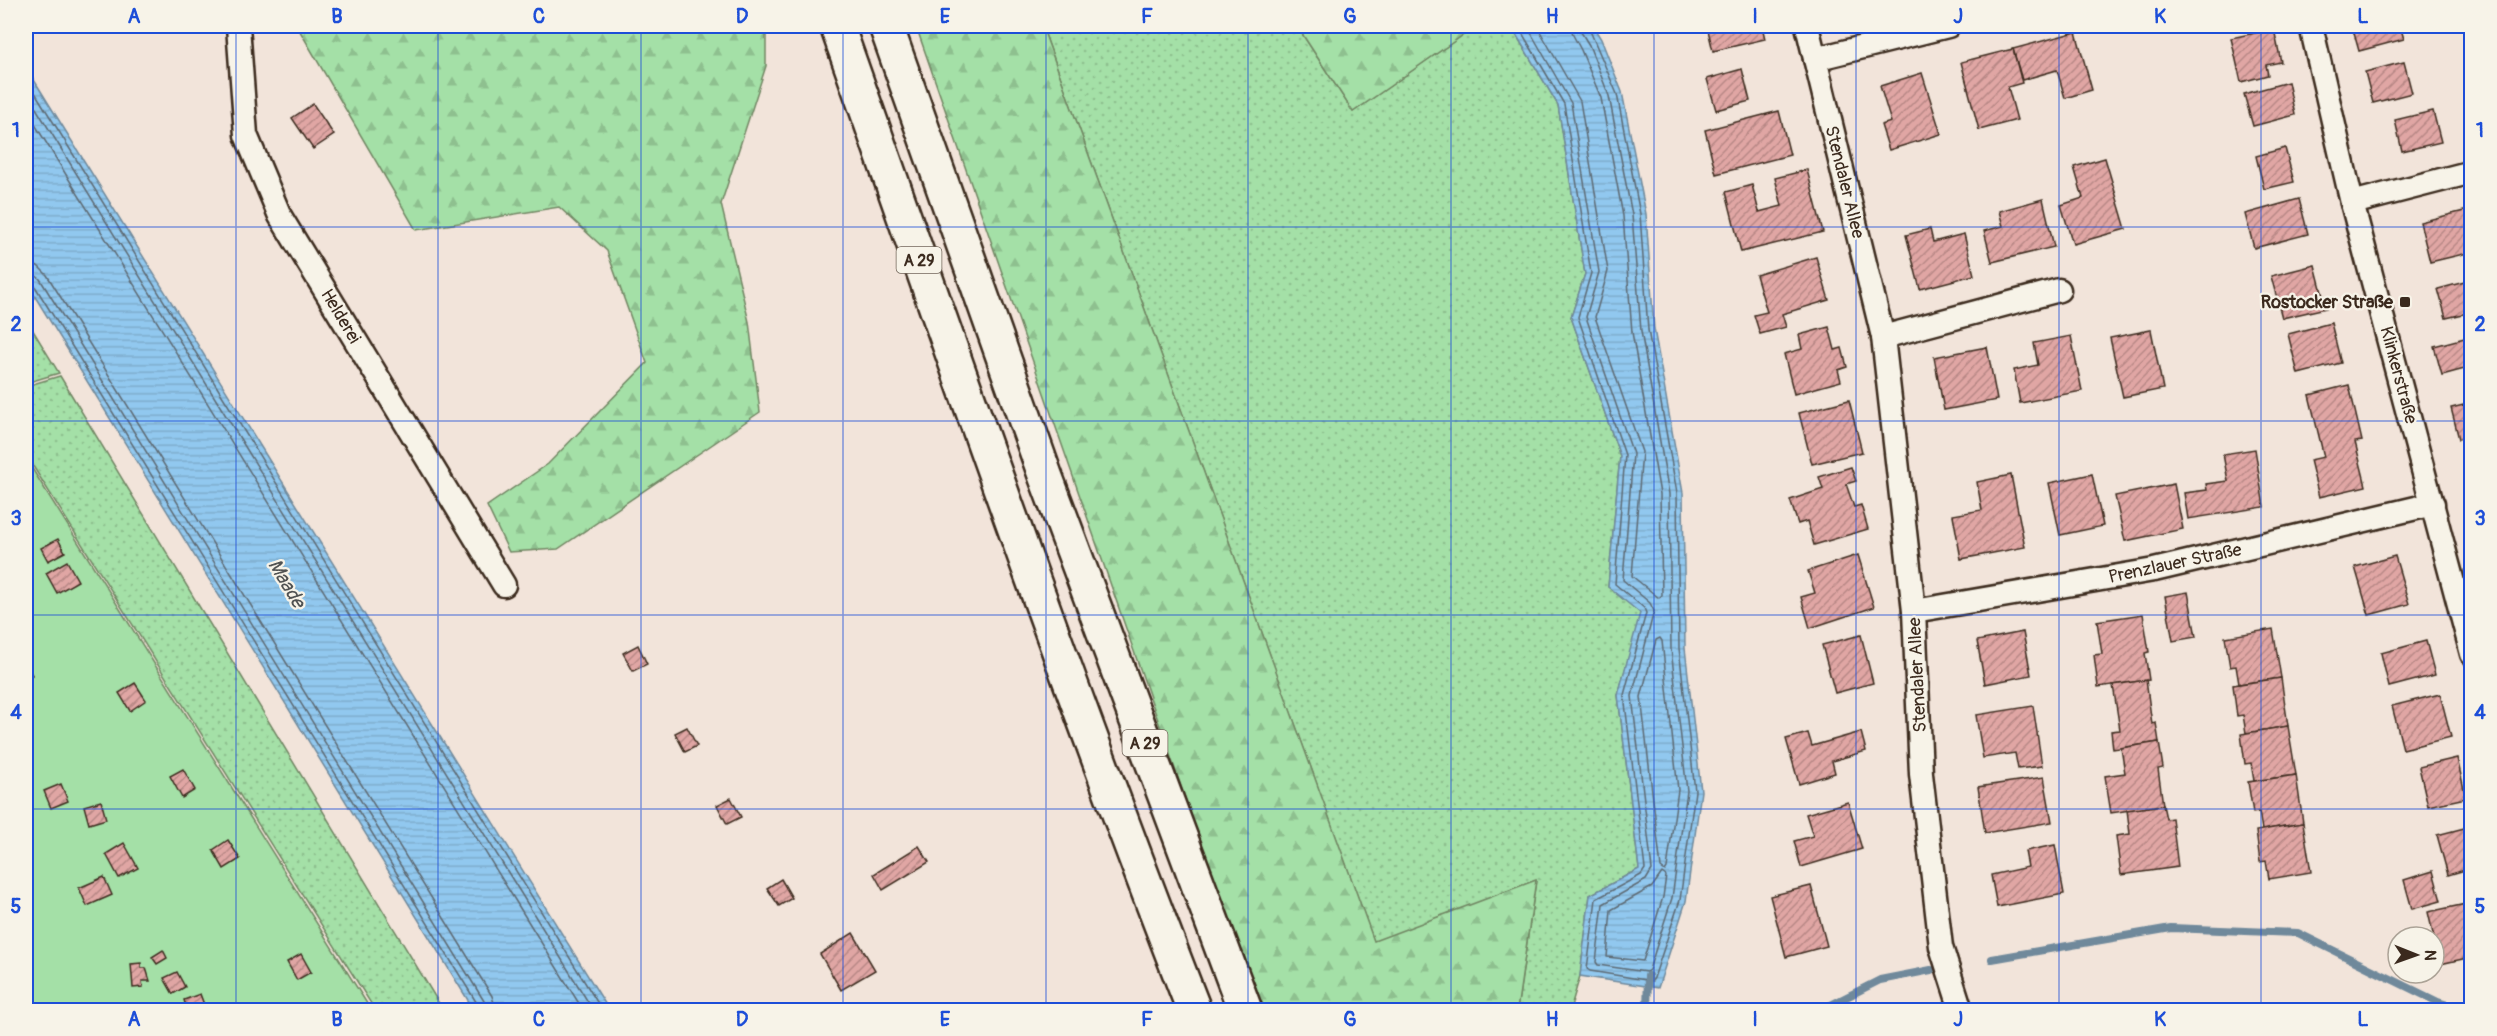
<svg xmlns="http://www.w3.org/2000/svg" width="2497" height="1036" font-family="Pangolin,sans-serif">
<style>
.grass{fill:url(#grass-dots);stroke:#708562;stroke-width:1.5}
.forest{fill:url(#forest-firs);stroke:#708562;stroke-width:1.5}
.garden{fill:#a4e0a7;stroke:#708562;stroke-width:1.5}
.water{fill:url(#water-rules);stroke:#6f899b;stroke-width:1.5}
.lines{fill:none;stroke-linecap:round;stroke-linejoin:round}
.shore{stroke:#5d6972;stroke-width:1.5}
.stream{stroke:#6f899b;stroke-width:8}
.building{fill:url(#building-hatch);stroke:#3b2a1e;stroke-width:1.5}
.minor-casing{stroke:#3b2a1e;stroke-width:27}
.motorway-casing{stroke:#3b2a1e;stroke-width:38}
.minor{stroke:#f7f3e8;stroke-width:22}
.motorway{stroke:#f7f3e8;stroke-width:33}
.grid{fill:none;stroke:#1d4ed8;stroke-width:1.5;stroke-opacity:0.55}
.poi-dot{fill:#3b2a1e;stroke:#f7f3e8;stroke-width:2}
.labels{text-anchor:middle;stroke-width:4.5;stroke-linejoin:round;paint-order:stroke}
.shield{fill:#f7f3e8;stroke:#73665b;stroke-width:1.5}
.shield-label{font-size:16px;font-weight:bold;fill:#3b2a1e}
.street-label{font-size:18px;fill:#3b2a1e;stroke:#f7f3e8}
.poi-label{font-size:18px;font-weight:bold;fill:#3b2a1e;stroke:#f7f3e8;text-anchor:end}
.water-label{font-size:20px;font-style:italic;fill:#505252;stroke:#f7f3e8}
.neatline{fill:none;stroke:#1d4ed8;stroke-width:2}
.grid-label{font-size:20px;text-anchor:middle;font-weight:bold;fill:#1d4ed8}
</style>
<defs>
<pattern id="grass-dots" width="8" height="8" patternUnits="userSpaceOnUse" patternTransform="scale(1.5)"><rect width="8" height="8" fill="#a4e0a7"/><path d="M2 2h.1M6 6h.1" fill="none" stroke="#8ec08f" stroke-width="1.8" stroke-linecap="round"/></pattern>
<pattern id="forest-firs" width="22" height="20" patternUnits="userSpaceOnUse" patternTransform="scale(1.5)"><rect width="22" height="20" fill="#a4e0a7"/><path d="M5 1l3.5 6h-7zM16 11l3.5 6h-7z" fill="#8ec08f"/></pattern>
<pattern id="water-rules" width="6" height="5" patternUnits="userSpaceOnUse" patternTransform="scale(1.5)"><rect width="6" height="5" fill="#91c8ef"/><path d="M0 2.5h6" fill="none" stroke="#7eaccc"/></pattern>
<pattern id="building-hatch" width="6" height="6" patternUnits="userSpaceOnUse" patternTransform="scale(1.5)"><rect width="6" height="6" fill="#e0a6a4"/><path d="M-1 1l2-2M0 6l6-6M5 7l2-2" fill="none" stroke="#b78785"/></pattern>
</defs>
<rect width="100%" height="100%" fill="#f2e4da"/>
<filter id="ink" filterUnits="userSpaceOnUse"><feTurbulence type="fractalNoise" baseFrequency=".0167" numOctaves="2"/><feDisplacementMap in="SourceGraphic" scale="12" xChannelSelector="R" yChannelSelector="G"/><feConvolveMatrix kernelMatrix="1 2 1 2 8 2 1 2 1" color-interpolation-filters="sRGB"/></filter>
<g filter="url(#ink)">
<!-- grass -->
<g class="grass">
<path d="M1042,26H1297L1353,112L1476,26H1511L1558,105L1585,274L1571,317L1620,456L1608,587L1641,613L1618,695L1639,869L1590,895L1580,976L1570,1010H1517L1536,881L1374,942Z"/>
<path d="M26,319L59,373L26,383Z"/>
<path d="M60,376L443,1010H375L26,455V386Z"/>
</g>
<!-- forest -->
<g class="forest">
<path d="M297,26H766V66L721,204L749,322L760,412L558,549L509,552L487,506L548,464L647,363L607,251L559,207L416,230Z"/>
<path d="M916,26H1042L1374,941L1536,880L1517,1010H1259Z"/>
<path d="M1297,26H1476L1353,112Z"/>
</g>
<!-- garden -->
<path class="garden" d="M26,459L371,1010H26Z"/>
<!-- water -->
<g class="water">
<path d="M1511,26H1593L1601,39L1622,92L1646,214L1654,329L1683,493L1685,648L1701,791L1686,901L1658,988L1580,976L1590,895L1639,869L1618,695L1640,613L1608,587L1620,456L1571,317L1585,274L1558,105Z"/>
<path d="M26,67L609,1010H474L26,282Z"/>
</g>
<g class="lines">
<!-- shore -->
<g class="shore">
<path d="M1518,26L1564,104L1591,273L1578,317L1625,455L1615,584L1644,608L1646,613L1624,695L1645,869L1641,875L1596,899L1587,969L1590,971L1652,981L1654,978L1680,900L1695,791L1679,648L1677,493L1648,330L1640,214L1617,94L1588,26"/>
<path d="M1527,26L1571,103L1599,272L1586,317L1633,454L1623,580L1650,603L1654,611L1632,696L1652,870L1646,880L1603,904L1596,962L1598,965L1646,972L1649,970L1672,898L1687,791L1671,649L1669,494L1641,331L1632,215L1609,96L1589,45L1581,32L1580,26"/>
<path d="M1537,26L1580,101L1608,271L1595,317L1642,452L1632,576L1659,598L1662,595L1660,494L1632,332L1623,216L1601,98L1581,50L1573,35L1571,26"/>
<path d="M26,78L602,1010"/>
<path d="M26,92L593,1010"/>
<path d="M26,110L583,1010"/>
<path d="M26,263L38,266L47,275L492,996L496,1010"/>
<path d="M26,272L34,274L40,279L484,1001L486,1010"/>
<path d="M26,280L33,283L478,1005L479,1010"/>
<path d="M1660,638L1662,641L1678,790L1667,868L1665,871L1661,868L1641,697L1656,640Z"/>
<path d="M1662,873L1666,876L1663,897L1643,961L1607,957L1611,910L1652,887Z"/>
</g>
<!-- stream -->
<g class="stream">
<path d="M1992,959L2171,928L2298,933L2438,1002L2464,1010"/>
<path d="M1647,1010L1648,976"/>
<path d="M1821,1010L1880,980L1931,970"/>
</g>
</g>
<!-- building -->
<g class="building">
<path d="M112,26H127L116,32Z"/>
<path d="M1707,26H1762L1765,39L1713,51Z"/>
<path d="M2352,26H2400L2404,39L2359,51Z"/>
<path d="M2274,29L2281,62L2266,65L2268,75L2241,82L2231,38Z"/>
<path d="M2076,32L2092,90L2065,98L2057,70L2022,80L2013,49Z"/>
<path d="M2013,49L2022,83L2008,87L2017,120L1979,130L1961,62Z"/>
<path d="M2404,62L2412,93L2373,103L2365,72Z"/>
<path d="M1742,69L1750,101L1716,110L1707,79Z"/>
<path d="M1922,73L1941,134L1889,150L1881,125L1891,122L1880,86Z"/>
<path d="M2288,82L2295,115L2253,126L2244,94Z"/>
<path d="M313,104L334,135L313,149L292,118Z"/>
<path d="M1779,111L1790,155L1716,174L1705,130Z"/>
<path d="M2433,111L2441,142L2402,151L2395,120Z"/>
<path d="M2285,148L2294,182L2264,189L2256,156Z"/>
<path d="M2105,158L2126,229L2073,244L2061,205L2083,198L2074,167Z"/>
<path d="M1807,170L1823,232L1741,252L1726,192L1752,185L1759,212L1782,206L1775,178Z"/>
<path d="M2043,199L2054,247L1992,262L1984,231L2003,226L1999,211Z"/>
<path d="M2299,199L2308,234L2254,248L2245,214Z"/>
<path d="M2472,209V252L2430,262L2420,222Z"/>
<path d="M1930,229L1933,242L1964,234L1974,275L1920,289L1906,235Z"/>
<path d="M1816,257L1829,300L1782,314L1786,327L1760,334L1754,315L1767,312L1756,275Z"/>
<path d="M2315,265L2326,308L2282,318L2271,276Z"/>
<path d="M2472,280V312L2446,318L2438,289Z"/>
<path d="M2331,323L2341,363L2298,374L2288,334Z"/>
<path d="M1829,327L1835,350L1842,348L1847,367L1838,370L1841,381L1794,394L1784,354L1802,349L1799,335Z"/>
<path d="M2151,330L2163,389L2123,397L2110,338Z"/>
<path d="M2071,336L2082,391L2020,403L2014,370L2038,365L2034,343Z"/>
<path d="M2472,336V367L2442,375L2434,346Z"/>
<path d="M1987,347L1997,400L1944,410L1934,357Z"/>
<path d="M2349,385L2362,441L2355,442L2366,486L2319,497L2310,460L2324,457L2309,395Z"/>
<path d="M1849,400L1862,452L1812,464L1799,413Z"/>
<path d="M2472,403V435L2459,439L2451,408Z"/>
<path d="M2255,449L2264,507L2188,519L2184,493L2207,490L2206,484L2228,481L2223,454Z"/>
<path d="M1851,467L1856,481L1846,484L1854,507L1861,505L1868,529L1814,545L1807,521L1798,524L1790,500L1823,489L1819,477Z"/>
<path d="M2092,474L2103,526L2060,535L2049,483Z"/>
<path d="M2011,475L2025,547L1961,559L1953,515L1982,510L1977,482Z"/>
<path d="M2472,481V505L2467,482Z"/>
<path d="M2174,484L2183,529L2125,541L2115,496Z"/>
<path d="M58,539L65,552L48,561L41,548Z"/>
<path d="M1858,555L1874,607L1810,628L1801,597L1815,593L1808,571Z"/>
<path d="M2395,556L2409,604L2369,615L2355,567Z"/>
<path d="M67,561L78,581L57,593L46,573Z"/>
<path d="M2188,592L2196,637L2173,641L2165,596Z"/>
<path d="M2143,614L2149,652L2145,653L2149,680L2098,687L2094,655L2102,654L2097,621Z"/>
<path d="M2273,629L2281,678L2239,684L2236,666L2230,667L2225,637Z"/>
<path d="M2023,632L2031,675L1985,684L1977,641Z"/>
<path d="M1861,635L1873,683L1835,693L1822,645Z"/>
<path d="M2426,641L2435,675L2389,687L2381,653Z"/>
<path d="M638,645L647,664L633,671L623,653Z"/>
<path d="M26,664L32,675L26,678Z"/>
<path d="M2281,678L2288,726L2246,733L2243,715L2237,716L2233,685Z"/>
<path d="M2146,680L2152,724L2156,723L2159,742L2113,749L2111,731L2120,730L2113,685Z"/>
<path d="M135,683L146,700L130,711L119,693Z"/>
<path d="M2440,694L2451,737L2403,749L2392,706Z"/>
<path d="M2033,706L2042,766L2018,769L2015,753L1983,758L1976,715Z"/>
<path d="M2288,726L2296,775L2254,781L2251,763L2245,764L2241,734Z"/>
<path d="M687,727L697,746L685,752L675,733Z"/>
<path d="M1861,732L1866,751L1832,761L1835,773L1799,784L1786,739L1808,733L1812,746Z"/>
<path d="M2159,742L2163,768L2158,769L2163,805L2111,813L2105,776L2125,773L2121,748Z"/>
<path d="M2457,758L2466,798L2428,806L2419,767Z"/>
<path d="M183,769L195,790L182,798L170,776Z"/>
<path d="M2296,775L2303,823L2262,830L2259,812L2253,813L2248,782Z"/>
<path d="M2044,777L2052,822L1985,833L1978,787Z"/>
<path d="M61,784L68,801L51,808L44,791Z"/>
<path d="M731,798L741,817L727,824L717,805Z"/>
<path d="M101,801L106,819L89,824L84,806Z"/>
<path d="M1848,802L1862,849L1801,867L1794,841L1813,836L1806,814Z"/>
<path d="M2163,805L2166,819L2172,818L2178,867L2121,875L2116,836L2130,834L2127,810Z"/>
<path d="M2303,823L2311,872L2269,879L2266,861L2260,862L2256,831Z"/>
<path d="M2472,826V868L2448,875L2437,835Z"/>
<path d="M228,840L240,859L224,869L213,850Z"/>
<path d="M124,843L138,868L119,878L106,854Z"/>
<path d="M2055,845L2064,894L1997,907L1991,875L2028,867L2025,851Z"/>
<path d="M919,846L929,862L883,890L874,874Z"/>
<path d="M2433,871L2441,901L2412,909L2404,880Z"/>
<path d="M104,877L112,895L87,906L79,888Z"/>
<path d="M781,879L792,898L779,906L767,888Z"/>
<path d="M1811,886L1827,946L1786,957L1770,896Z"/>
<path d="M2466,904L2472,927V957L2440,964L2428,912Z"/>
<path d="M853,933L875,970L841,990L820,954Z"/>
<path d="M163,950L167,958L157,964L152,957Z"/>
<path d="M301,954L311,972L297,980L287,962Z"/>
<path d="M141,963V968H146L150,981H142L143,987L133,988L131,964Z"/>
<path d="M177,972L185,987L173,994L164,978Z"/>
<path d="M200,994L206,1010H187L184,1000Z"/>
<path d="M2113,1003L2116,1010H2092Z"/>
</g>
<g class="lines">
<defs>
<g id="minor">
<path d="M238,26L246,135L280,216L504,585"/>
<path d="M1807,26L1883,337L1914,611L1921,774L1941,947L1961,1010"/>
<path d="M2311,26L2352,203L2472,654"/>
<path d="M1815,59L1948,26"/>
<path d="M2352,203L2472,172"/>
<path d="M1883,337L2059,290"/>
<path d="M1914,611L2154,570L2433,504"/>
</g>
<g id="motorway">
<path d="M837,26C953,355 1067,685 1194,1010"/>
<path d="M886,26L1045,475L1245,1010"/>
</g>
</defs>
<!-- minor casing -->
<use href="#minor" class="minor-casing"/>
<!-- motorway casing -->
<use href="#motorway" class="motorway-casing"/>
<!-- minor -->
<use href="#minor" class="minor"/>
<!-- motorway -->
<use href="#motorway" class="motorway"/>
</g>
</g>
<!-- grid -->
<path class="grid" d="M236,26V1010M438,26V1010M641,26V1010M843,26V1010M1046,26V1010M1248,26V1010M1451,26V1010M1654,26V1010M1856,26V1010M2059,26V1010M2261,26V1010M26,227H2472M26,421H2472M26,615H2472M26,809H2472"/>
<!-- markers -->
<rect class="poi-dot" x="2399" y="296" width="12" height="12" rx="3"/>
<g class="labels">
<!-- shield labels -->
<g class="shield">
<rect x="896.5" y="247" width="45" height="26" rx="4.5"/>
<rect x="1122.5" y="730" width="45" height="26" rx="4.5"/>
</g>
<g class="shield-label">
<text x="919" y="266">A 29</text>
<text x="1145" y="749">A 29</text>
</g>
<!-- street labels -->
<g class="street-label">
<text transform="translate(1845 182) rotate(76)" y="6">Stendaler Allee</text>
<text transform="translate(341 316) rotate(59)" y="6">Helderei</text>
<text transform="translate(2399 375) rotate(75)" y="6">Klinkerstraße</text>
<text transform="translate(2175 563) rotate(-12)" y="6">Prenzlauer Straße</text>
<text transform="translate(1917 675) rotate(-93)" y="6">Stendaler Allee</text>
</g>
<!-- poi labels -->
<g class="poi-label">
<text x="2393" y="308">Rostocker Straße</text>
</g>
<!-- water labels -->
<g class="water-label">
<text transform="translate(287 583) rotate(59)" y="7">Maade</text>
</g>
</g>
<!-- margin -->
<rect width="2497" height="1036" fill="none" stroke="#f7f3e8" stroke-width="66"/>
<!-- north arrow -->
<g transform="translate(2416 955) rotate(91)"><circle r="28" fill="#f7f3e8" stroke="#aca397" stroke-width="1.5"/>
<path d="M0-4.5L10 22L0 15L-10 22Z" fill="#3b2a1e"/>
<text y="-9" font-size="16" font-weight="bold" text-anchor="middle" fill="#3b2a1e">N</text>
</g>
<rect x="33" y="33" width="2431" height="970" class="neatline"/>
<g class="grid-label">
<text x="134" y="23">A</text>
<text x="337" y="23">B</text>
<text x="539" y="23">C</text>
<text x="742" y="23">D</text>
<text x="945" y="23">E</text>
<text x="1147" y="23">F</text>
<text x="1350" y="23">G</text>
<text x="1552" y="23">H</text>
<text x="1755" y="23">I</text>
<text x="1958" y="23">J</text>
<text x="2160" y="23">K</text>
<text x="2363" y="23">L</text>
<text x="16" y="137">1</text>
<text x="2480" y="137">1</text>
<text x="16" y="331">2</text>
<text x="2480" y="331">2</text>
<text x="16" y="525">3</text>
<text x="2480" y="525">3</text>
<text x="16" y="719">4</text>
<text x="2480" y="719">4</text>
<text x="16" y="913">5</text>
<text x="2480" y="913">5</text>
<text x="134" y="1026">A</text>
<text x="337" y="1026">B</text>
<text x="539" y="1026">C</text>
<text x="742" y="1026">D</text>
<text x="945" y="1026">E</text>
<text x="1147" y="1026">F</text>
<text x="1350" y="1026">G</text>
<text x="1552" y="1026">H</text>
<text x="1755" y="1026">I</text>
<text x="1958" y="1026">J</text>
<text x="2160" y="1026">K</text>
<text x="2363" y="1026">L</text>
</g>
</svg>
